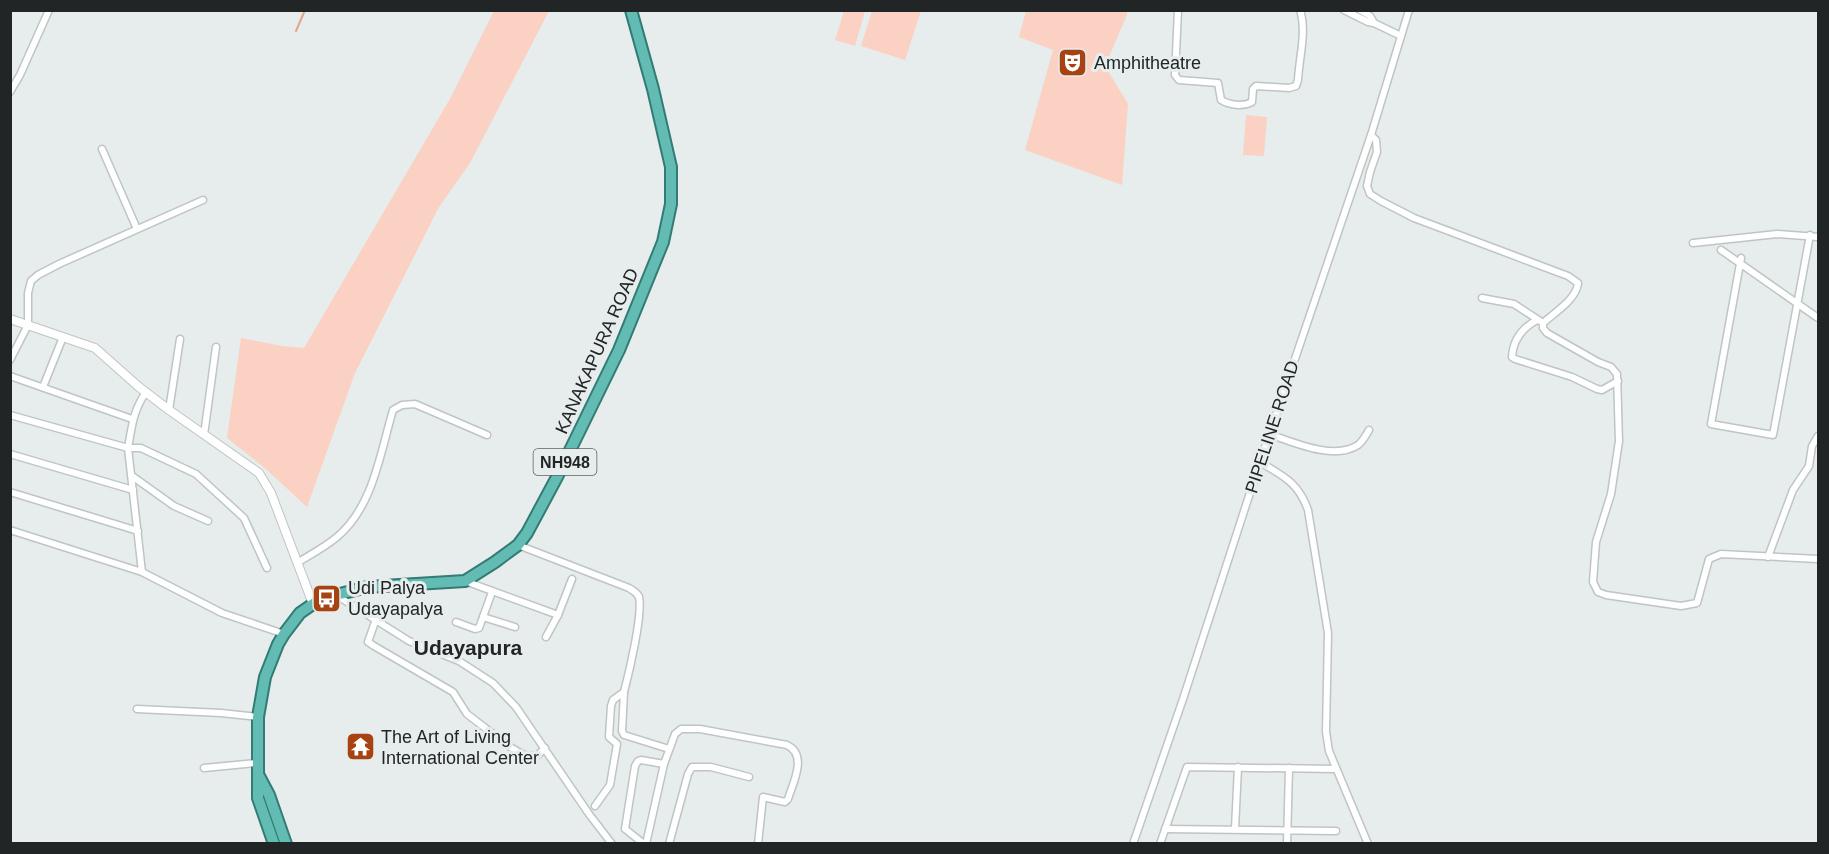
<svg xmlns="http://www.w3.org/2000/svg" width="1829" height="854" font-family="Arial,sans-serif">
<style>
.green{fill:#fad1c2}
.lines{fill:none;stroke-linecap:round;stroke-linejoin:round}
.stream{stroke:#e5a48a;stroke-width:2}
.minor-casing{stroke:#bec5c4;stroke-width:9}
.tertiary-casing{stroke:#bec5c4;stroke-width:10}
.trunk-casing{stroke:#337c75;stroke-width:14}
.minor{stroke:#fff;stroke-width:6}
.tertiary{stroke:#fff;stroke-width:8}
.trunk{stroke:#63bcb3;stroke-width:10}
.labels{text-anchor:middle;stroke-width:6;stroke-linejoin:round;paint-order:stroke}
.shield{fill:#e6edec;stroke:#5d6161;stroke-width:1.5}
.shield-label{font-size:16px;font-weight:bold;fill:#222525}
.poi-label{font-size:18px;fill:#222525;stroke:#e6edec;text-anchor:start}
.street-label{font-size:18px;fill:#222525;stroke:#e6edec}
.quarter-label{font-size:21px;font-weight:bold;fill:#222525;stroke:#e6edec}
</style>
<rect width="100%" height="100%" fill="#e6edec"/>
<!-- green -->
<g class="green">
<path d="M494,11H549L470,163L439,207L355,373L307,507L266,469L227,438L241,338L282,346L304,348L451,97Z"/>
<path d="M844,11H865L855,46L835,40Z"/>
<path d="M872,11H921L905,60L861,46Z"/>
<path d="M1026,11H1127V15L1105,66L1128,104L1122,185L1025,150L1053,50L1019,37Z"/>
<path d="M1246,115L1267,117L1264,156L1243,155Z"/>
</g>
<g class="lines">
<!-- stream -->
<path class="stream" d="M296,31L305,10"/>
<defs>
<g id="minor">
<path d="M1178,10L1175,75L1179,80L1218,83L1221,100C1229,105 1243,107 1252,102L1253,89L1256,86L1289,88L1296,86L1298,80C1299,58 1307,32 1300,10"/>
<path d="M1344,10L1368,22L1374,23L1401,36"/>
<path d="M1360,10L1370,16L1374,23"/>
<path d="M10,92L20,75L49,10"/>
<path d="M1371,135L1376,140L1377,152L1370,172L1367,186L1370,194L1381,201L1414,218L1568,276L1578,283C1577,299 1554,313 1543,323V328L1547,333L1598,362L1611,367L1617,374L1619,441L1611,494L1596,542L1593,582L1598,592L1606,595L1681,606L1697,603L1709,559L1721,554L1818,559"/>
<path d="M102,149L137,229"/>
<path d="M1693,243L1777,234L1818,237"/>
<path d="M1721,250L1818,318"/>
<path d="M1741,258L1711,424L1773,435L1810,235"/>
<path d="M1482,298L1514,304L1540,321"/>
<path d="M1537,320C1522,328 1513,340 1512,357L1515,359L1572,377L1597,389L1602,390L1618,381"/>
<path d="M10,360L28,325V293L31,281L38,275L59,264L203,200"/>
<path d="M10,376L132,419"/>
<path d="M43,387L63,337"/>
<path d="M146,392C133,411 132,426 128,448H141L196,474L244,518L267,568"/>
<path d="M169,410L180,339"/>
<path d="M10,415L128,448L142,572L10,530"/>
<path d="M1269,434C1293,442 1334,461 1358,445C1363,441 1366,435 1369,430"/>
<path d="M204,435L216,347"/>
<path d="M10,454L133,490"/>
<path d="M1260,462C1284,477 1298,482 1308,510L1328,633L1326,732L1329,751L1368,844"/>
<path d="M132,476L174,506L208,521"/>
<path d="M10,492L138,531"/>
<path d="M518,545L629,588C633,591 637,592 639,597C643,614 629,673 624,692L613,700L611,706L609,737L617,744L610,785L595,806"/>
<path d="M1768,557L1793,490L1809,466L1812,446L1818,436"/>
<path d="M297,563C310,555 325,547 337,537C373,507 380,454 393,410L402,405L415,404L487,435"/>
<path d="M142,572L222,613L284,634"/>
<path d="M465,581L558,615"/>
<path d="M336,595L409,641L459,661L493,683L516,707L589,814L612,844"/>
<path d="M483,617L515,627"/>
<path d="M376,619L368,642L374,646L453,692L467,714L510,747L524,755L531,756L538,755L545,748"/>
<path d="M456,622L475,629L479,628L492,592"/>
<path d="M546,637L558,615L572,579"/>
<path d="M624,692L622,731L624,735L669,749"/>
<path d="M137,709L221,713L258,717"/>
<path d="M204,768L257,763"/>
<path d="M1165,829L1336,831"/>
<path d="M1235,829L1238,767"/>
<path d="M644,844L625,829L635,766L638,761L641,760L664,764"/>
<path d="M646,844L664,764L675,734L681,729H700L787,745C808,755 793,783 788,799L785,802L763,797L758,844"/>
<path d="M669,844L688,774L692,767H711L749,777"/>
<path d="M1133,844L1183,699L1260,462L1371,135L1409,10"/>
<path d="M1160,844L1187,767L1336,769"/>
<path d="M1287,844L1289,768"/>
</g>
<path id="tertiary" d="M10,319L95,348L139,387L169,410L259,473L271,493L313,604"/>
<g id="trunk">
<path d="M259,776L269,795L286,844"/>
<path d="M274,844L258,798V717L265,677L278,644L284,634L300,613L313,604L336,595L367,587L465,581L495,562L518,545L527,533L557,477L619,350L663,242L671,204V167L653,89L631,10"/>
</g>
</defs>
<!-- minor casing -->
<use href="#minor" class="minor-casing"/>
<!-- tertiary casing -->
<use href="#tertiary" class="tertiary-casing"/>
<!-- trunk casing -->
<use href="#trunk" class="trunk-casing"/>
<!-- minor -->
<use href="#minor" class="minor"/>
<!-- tertiary -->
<use href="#tertiary" class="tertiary"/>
<!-- trunk -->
<use href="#trunk" class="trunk"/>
</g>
<!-- icons -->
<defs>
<symbol id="theatre-square" viewBox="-11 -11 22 22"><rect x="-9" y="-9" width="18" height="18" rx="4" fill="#a74213" stroke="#e6edec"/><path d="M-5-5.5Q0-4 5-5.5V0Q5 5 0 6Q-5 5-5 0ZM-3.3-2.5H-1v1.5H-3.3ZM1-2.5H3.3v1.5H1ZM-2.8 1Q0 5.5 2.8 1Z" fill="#fff"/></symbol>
<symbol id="bus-square" viewBox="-11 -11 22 22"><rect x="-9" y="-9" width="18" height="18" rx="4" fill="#a74213" stroke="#e6edec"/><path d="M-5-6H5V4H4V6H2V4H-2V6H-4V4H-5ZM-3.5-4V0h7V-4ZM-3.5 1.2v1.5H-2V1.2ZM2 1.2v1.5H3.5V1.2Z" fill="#fff"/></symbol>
<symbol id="temple-square" viewBox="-11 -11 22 22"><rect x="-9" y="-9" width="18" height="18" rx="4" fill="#a74213" stroke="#e6edec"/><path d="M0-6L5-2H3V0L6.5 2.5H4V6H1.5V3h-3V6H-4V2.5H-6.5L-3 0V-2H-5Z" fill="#fff"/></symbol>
</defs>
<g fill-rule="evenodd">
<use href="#theatre-square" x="1056" y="46" width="33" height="33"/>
<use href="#bus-square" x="310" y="582" width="33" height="33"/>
<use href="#temple-square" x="344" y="730" width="33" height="33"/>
</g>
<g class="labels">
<!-- shield labels -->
<rect class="shield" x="533.5" y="449" width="63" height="26" rx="4.5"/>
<g class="shield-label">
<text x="565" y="468">NH948</text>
</g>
<!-- poi labels -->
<g class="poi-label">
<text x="1094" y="69">Amphitheatre</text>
<text x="348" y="594">Udi Palya<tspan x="348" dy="21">Udayapalya</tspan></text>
<text x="381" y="743">The Art of Living<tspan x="381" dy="21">International Center</tspan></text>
</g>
<!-- street labels -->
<g class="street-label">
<text transform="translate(597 351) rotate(-66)" y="6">KANAKAPURA ROAD</text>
<text transform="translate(1272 427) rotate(-72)" y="6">PIPELINE ROAD</text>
</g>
<!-- quarter labels -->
<g class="quarter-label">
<text x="468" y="655">Udayapura</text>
</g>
</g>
<!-- border -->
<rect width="1829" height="854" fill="none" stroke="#222525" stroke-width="24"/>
</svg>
